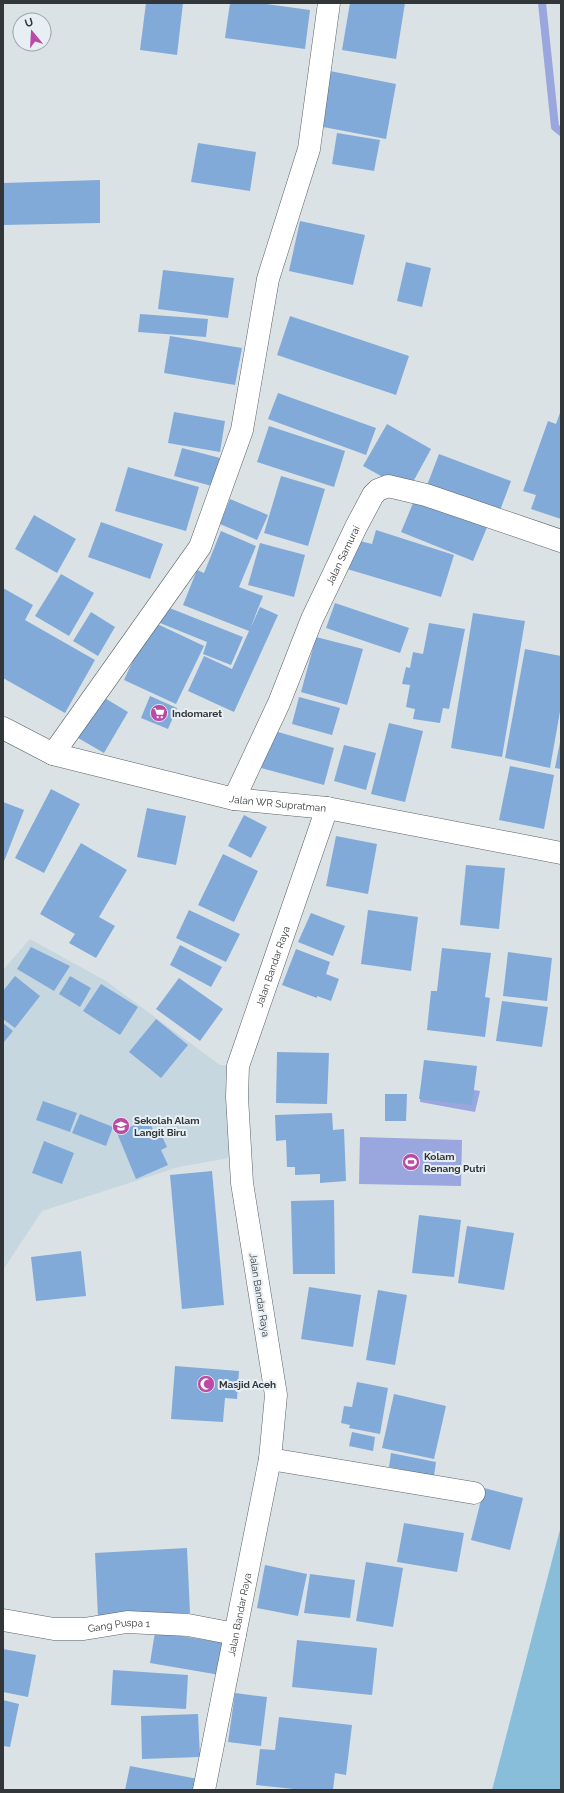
<svg xmlns="http://www.w3.org/2000/svg" width="564" height="1793" font-family="Raleway,sans-serif">
<style>
.built{fill:#c7d7df}
.green{fill:#88beda}
.water{fill:#99a7de}
.lines{fill:none;stroke-linecap:round;stroke-linejoin:round}
.stream{stroke:#99a7de;stroke-width:8}
.building{fill:#82aad9}
.minor-casing{stroke:#5b6266;stroke-width:23}
.trunk-casing{stroke:#5b6266;stroke-width:23}
.minor{stroke:#fff;stroke-width:22}
.trunk{stroke:#fff;stroke-width:22}
.labels{text-anchor:middle;stroke-width:4;stroke-linejoin:round;paint-order:stroke}
.street-label{font-size:10px;fill:#333638;stroke:#e7eff4}
.poi-label{font-size:10px;font-weight:bold;fill:#333638;stroke:#e7eff4;text-anchor:start}
</style>
<rect width="100%" height="100%" fill="#dae2e6"/>
<!-- built -->
<path class="built" d="M30,939L106,981L220,1065L238,1066L240,1156L179,1167L42,1211L3,1270V970Z"/>
<!-- green -->
<path class="green" d="M561,1526V1790H492Z"/>
<!-- water -->
<g class="water">
<path d="M422,1082L480,1091L475,1112L420,1102Z"/>
<path d="M360,1137L462,1140L461,1186L359,1184Z"/>
</g>
<g class="lines">
<!-- stream -->
<path class="stream" d="M542,3L555,127L561,132"/>
</g>
<!-- building -->
<g class="building">
<path d="M146,3H183L177,55L140,50Z"/>
<path d="M230,3H259L310,10L305,49L225,38Z"/>
<path d="M350,3H405L396,59L342,50Z"/>
<path d="M330,71L396,84L386,139L318,126Z"/>
<path d="M337,133L380,140L374,171L332,164Z"/>
<path d="M198,143L256,152L250,191L191,182Z"/>
<path d="M100,180V223L3,225V183Z"/>
<path d="M300,221L365,235L353,285L289,271Z"/>
<path d="M406,262L431,268L422,307L397,301Z"/>
<path d="M163,270L234,278L228,318L158,309Z"/>
<path d="M140,314L208,319L206,337L138,332Z"/>
<path d="M290,316L409,356L396,395L277,355Z"/>
<path d="M170,336L242,348L235,385L164,373Z"/>
<path d="M278,393L376,428L366,455L268,419Z"/>
<path d="M561,410V519L531,509L536,495L523,491L548,421L556,424Z"/>
<path d="M174,412L225,421L220,452L168,443Z"/>
<path d="M387,424L431,449L408,491L363,466Z"/>
<path d="M269,426L345,451L334,487L257,462Z"/>
<path d="M182,448L220,458L212,486L174,476Z"/>
<path d="M439,454L511,481L498,516L426,488Z"/>
<path d="M128,467L199,487L186,531L115,511Z"/>
<path d="M281,476L325,489L308,546L264,533Z"/>
<path d="M416,496L488,525L473,561L401,532Z"/>
<path d="M230,499L268,515L257,540L220,524Z"/>
<path d="M34,515L76,539L57,573L15,549Z"/>
<path d="M101,522L163,544L150,579L88,557Z"/>
<path d="M376,530L454,555L441,597L347,569L356,540L372,544Z"/>
<path d="M221,531L256,546L239,587L263,596L250,629L260,607L278,615L234,712L188,691L204,656L232,669L249,631L183,605L197,570L204,573Z"/>
<path d="M260,543L305,555L294,597L248,585Z"/>
<path d="M61,574L94,593L69,636L35,616Z"/>
<path d="M3,588L33,605L25,620L95,660L65,713L3,678Z"/>
<path d="M335,603L409,628L400,653L326,628Z"/>
<path d="M167,607L243,637L231,665L203,654L207,642L160,623Z"/>
<path d="M91,612L115,627L98,656L73,641Z"/>
<path d="M473,613L525,621L502,757L451,748Z"/>
<path d="M151,621L204,646L176,704L124,680Z"/>
<path d="M429,623L465,629L449,709L443,708L440,723L413,719L415,709L406,707L410,685L402,684L406,667L410,668L413,652L423,654Z"/>
<path d="M316,637L363,649L347,705L301,692Z"/>
<path d="M525,649L561,656V706L550,768L505,758Z"/>
<path d="M98,694L128,712L104,753L73,735Z"/>
<path d="M150,696L177,708L168,729L141,718Z"/>
<path d="M299,697L340,708L332,735L292,724Z"/>
<path d="M389,723L423,731L405,802L371,794Z"/>
<path d="M271,730L334,748L324,785L261,768Z"/>
<path d="M560,742L561,743V769L555,768Z"/>
<path d="M344,745L376,753L366,790L334,781Z"/>
<path d="M510,766L554,775L544,829L499,820Z"/>
<path d="M51,789L80,804L44,873L15,858Z"/>
<path d="M3,802L24,810L3,864Z"/>
<path d="M147,808L186,816L176,865L137,857Z"/>
<path d="M244,815L267,827L251,858L228,846Z"/>
<path d="M336,836L377,844L368,894L326,886Z"/>
<path d="M81,843L127,870L99,917L115,926L96,958L69,943L75,934L40,914Z"/>
<path d="M223,854L258,871L234,922L198,905Z"/>
<path d="M466,865L505,868L499,929L460,925Z"/>
<path d="M189,910L240,934L226,962L176,938Z"/>
<path d="M368,910L418,917L411,971L361,964Z"/>
<path d="M311,913L345,926L333,956L298,942Z"/>
<path d="M180,945L222,967L211,987L170,965Z"/>
<path d="M31,947L70,966L54,991L17,969Z"/>
<path d="M442,948L491,953L485,997L490,998L485,1037L427,1030L431,991H437Z"/>
<path d="M296,949L330,962L326,974L339,979L331,1001L317,996V998L282,985Z"/>
<path d="M508,952L552,958L547,1001L503,996Z"/>
<path d="M15,976L40,996L15,1028L3,1019V991Z"/>
<path d="M70,976L91,988L80,1007L59,994Z"/>
<path d="M179,978L223,1009L200,1041L156,1009Z"/>
<path d="M101,984L138,1007L120,1035L83,1011Z"/>
<path d="M502,1001L548,1007L542,1047L496,1041Z"/>
<path d="M156,1019L188,1045L161,1078L129,1052Z"/>
<path d="M3,1023L13,1031L3,1043Z"/>
<path d="M277,1052L329,1053L327,1104L276,1103Z"/>
<path d="M424,1060L477,1066L472,1105L419,1099Z"/>
<path d="M385,1094H407L406,1121H385Z"/>
<path d="M43,1101L77,1113L70,1132L36,1120Z"/>
<path d="M332,1113L333,1130L344,1129L346,1181L320,1183V1174L295,1175V1167H287L286,1140L276,1141L275,1115Z"/>
<path d="M80,1114L113,1127L106,1146L72,1133Z"/>
<path d="M148,1119L156,1136L161,1134L167,1147L161,1150L168,1165L136,1179L117,1133Z"/>
<path d="M44,1141L74,1153L62,1184L32,1173Z"/>
<path d="M212,1171L224,1305L182,1309L170,1175Z"/>
<path d="M334,1200L335,1274H293L291,1201Z"/>
<path d="M419,1215L461,1220L454,1277L412,1273Z"/>
<path d="M467,1226L514,1233L504,1290L458,1283Z"/>
<path d="M81,1251L86,1296L36,1301L31,1257Z"/>
<path d="M309,1287L361,1295L353,1347L301,1339Z"/>
<path d="M378,1290L407,1295L395,1365L366,1360Z"/>
<path d="M175,1366L239,1371L237,1399L225,1398L223,1422L171,1419Z"/>
<path d="M357,1382L388,1388L380,1434L349,1428L350,1425L341,1423L344,1406L352,1407Z"/>
<path d="M394,1394L446,1406L434,1459L382,1448Z"/>
<path d="M352,1432L375,1437L373,1451L349,1446Z"/>
<path d="M391,1453L436,1462L434,1476L389,1467Z"/>
<path d="M484,1488L523,1498L510,1550L471,1540Z"/>
<path d="M404,1523L464,1533L457,1572L397,1562Z"/>
<path d="M187,1548L190,1613L98,1617L95,1553Z"/>
<path d="M366,1562L403,1568L393,1627L356,1621Z"/>
<path d="M265,1565L307,1574L298,1616L257,1608Z"/>
<path d="M310,1574L355,1580L350,1618L304,1613Z"/>
<path d="M155,1632L225,1643L220,1675L150,1663Z"/>
<path d="M297,1640L377,1648L372,1695L292,1687Z"/>
<path d="M3,1649L36,1655L28,1697L3,1692Z"/>
<path d="M113,1670L188,1675L186,1709L111,1705Z"/>
<path d="M235,1693L267,1697L261,1746L228,1742Z"/>
<path d="M3,1700L19,1704L10,1747L3,1746Z"/>
<path d="M198,1714L200,1757L142,1759L141,1716Z"/>
<path d="M279,1717L352,1725L346,1775L335,1773L333,1790H303L256,1785L260,1749L275,1750Z"/>
<path d="M130,1766L198,1779L196,1790H125Z"/>
</g>
<g class="lines">
<defs>
<g id="minor">
<path d="M53,754L200,547L242,430L268,279L309,149L329,3"/>
<path id="s1" d="M234,799L279,703L312,619L356,527L373,495L378,490L388,486L426,495L561,541"/>
<path d="M270,1459L474,1493"/>
<path id="s2" d="M3,1620L54,1629H84L127,1622L188,1625L235,1634"/>
<path id="s3" d="M204,1790L270,1459L276,1395L242,1183L237,1097L238,1066L327,808"/>
</g>
<g id="trunk">
<path id="s4" d="M3,728L53,754L234,799L327,808L561,853"/>
</g>
</defs>
<!-- minor casing -->
<use href="#minor" class="minor-casing"/>
<!-- trunk casing -->
<use href="#trunk" class="trunk-casing"/>
<!-- minor -->
<use href="#minor" class="minor"/>
<!-- trunk -->
<use href="#trunk" class="trunk"/>
</g>
<!-- icons -->
<defs>
<symbol id="supermarket-disc" viewBox="-11 -11 22 22"><circle r="9.5" fill="#bb4aa6" stroke="#e7eff4"/><path d="M-6-5.5h2.5l.6 2H6L4.5 2H-2.5L-4.4-4H-6ZM-1.5 3.2a1.3 1.3 0 1 0 .1 0ZM3 3.2a1.3 1.3 0 1 0 .1 0Z" fill="#fff"/></symbol>
<symbol id="school-disc" viewBox="-11 -11 22 22"><circle r="9.5" fill="#bb4aa6" stroke="#e7eff4"/><path d="M0-5L7-2L0 1L-7-2ZM-4 1L0 2.5L4 1V4Q0 6-4 4Z" fill="#fff"/></symbol>
<symbol id="stadium-disc" viewBox="-11 -11 22 22"><circle r="9.5" fill="#bb4aa6" stroke="#e7eff4"/><path d="M0-5a6.5 5 0 1 0 0 10a6.5 5 0 1 0 0-10ZM-3.5-1.8h7v3.6h-7Z" fill="#fff"/></symbol>
<symbol id="mosque-disc" viewBox="-11 -11 22 22"><circle r="9.5" fill="#bb4aa6" stroke="#e7eff4"/><path d="M3.5-4.9A6 6 0 1 0 3.5 4.9A5 5 0 1 1 3.5-4.9Z" fill="#fff"/></symbol>
</defs>
<g fill-rule="evenodd">
<use href="#supermarket-disc" x="149" y="703" width="20" height="20"/>
<use href="#school-disc" x="111" y="1116" width="20" height="20"/>
<use href="#stadium-disc" x="401" y="1152" width="20" height="20"/>
<use href="#mosque-disc" x="196" y="1374" width="20" height="20"/>
</g>
<g class="labels">
<!-- street labels -->
<g class="street-label">
<text dy="4" stroke="none"><textPath href="#s1" startOffset="267">Jalan Samurai</textPath></text>
<text dy="4" stroke="none"><textPath href="#s4" startOffset="287">Jalan WR Supratman</textPath></text>
<text dy="4" stroke="none"><textPath href="#s3" startOffset="839">Jalan Bandar Raya</textPath></text>
<text transform="translate(260 1295) rotate(81)" y="4">Jalan Bandar Raya</text>
<text dy="4" stroke="none"><textPath href="#s3" startOffset="179">Jalan Bandar Raya</textPath></text>
<text dy="4" stroke="none"><textPath href="#s2" startOffset="117">Gang Puspa 1</textPath></text>
</g>
<!-- poi labels -->
<g class="poi-label">
<text x="172" y="717">Indomaret</text>
<text x="134" y="1124">Sekolah Alam<tspan x="134" dy="12">Langit Biru</tspan></text>
<text x="424" y="1160">Kolam<tspan x="424" dy="12">Renang Putri</tspan></text>
<text x="219" y="1388">Masjid Aceh</text>
</g>
</g>
<!-- border -->
<rect width="564" height="1793" fill="none" stroke="#333638" stroke-width="8"/>
<!-- north arrow -->
<g transform="translate(32 32) rotate(342)"><circle r="19" fill="#e7eff4" stroke="#9fa5a9"/>
<path d="M0-3L7 15L0 10L-7 15Z" fill="#bb4aa6"/>
<text y="-6" font-size="11" font-weight="bold" text-anchor="middle" fill="#333638">U</text>
</g>
</svg>
